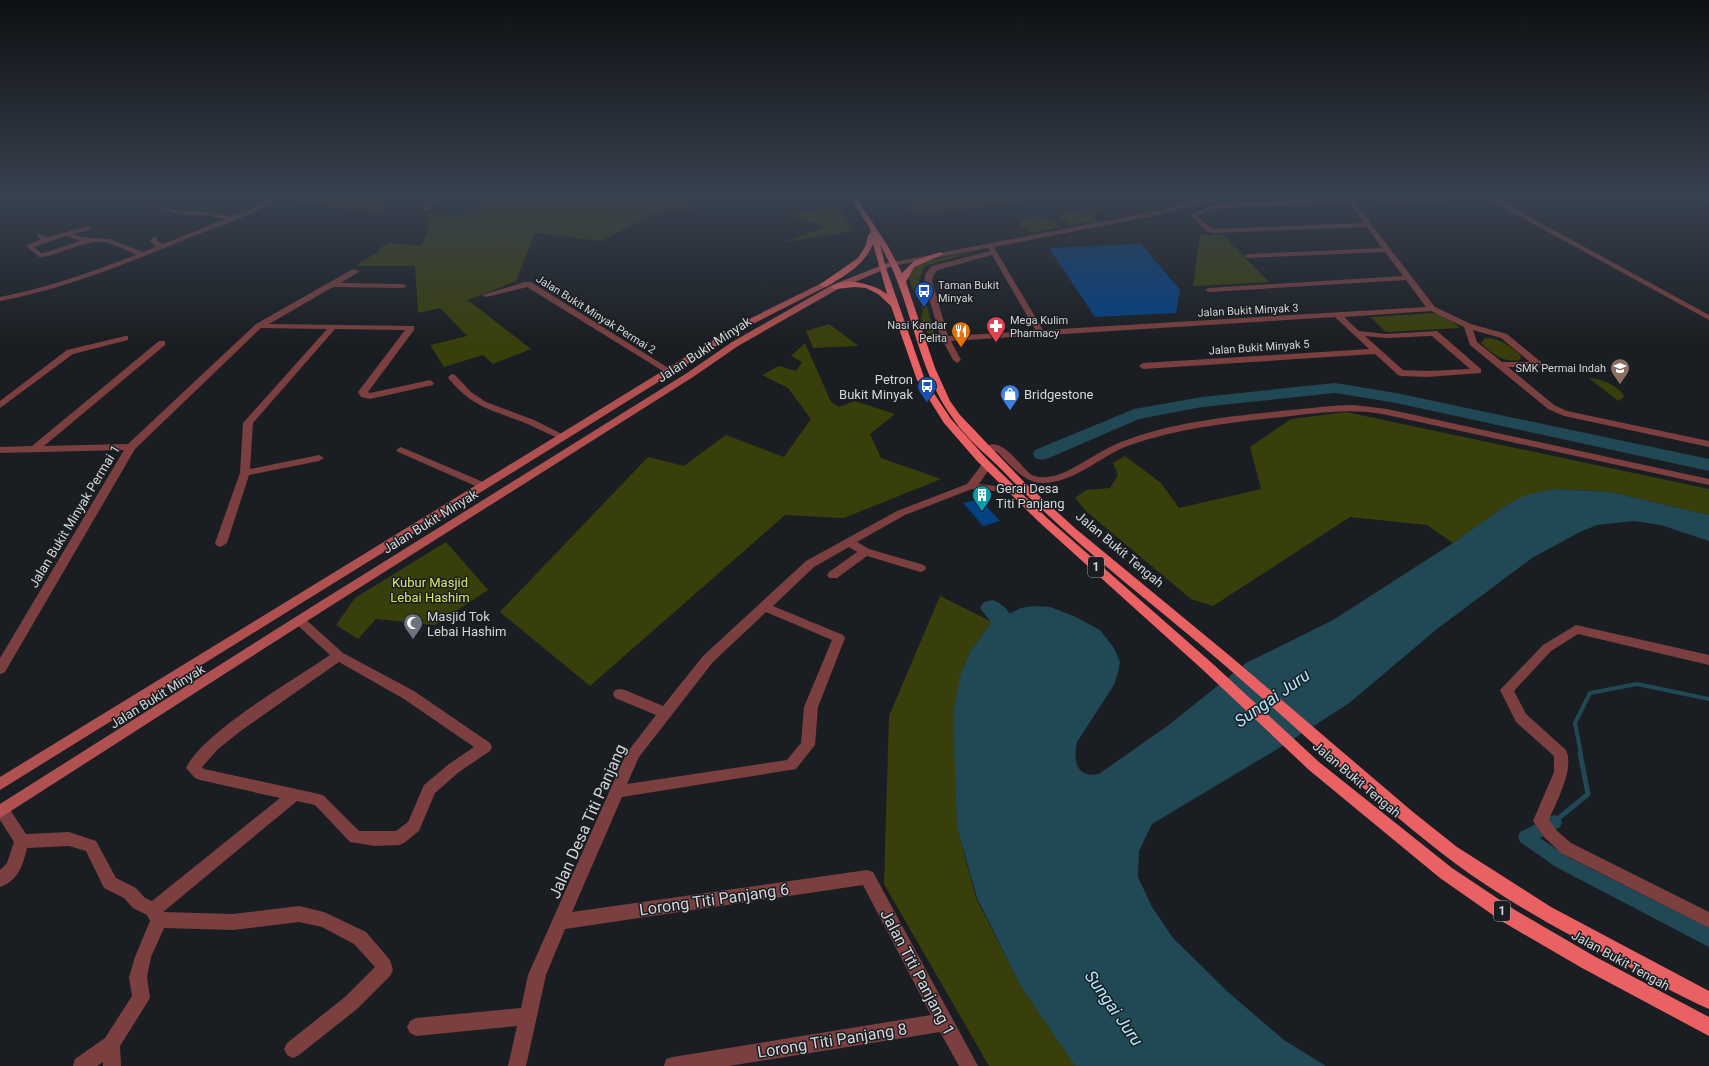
<svg xmlns="http://www.w3.org/2000/svg" width="1709" height="1066" font-family="Roboto,sans-serif">
<style>
.green{fill:#393f0b}
.water{fill:#204855}
.lines{fill:none;stroke-linecap:round;stroke-linejoin:round}
.stream-far1{stroke:#204855;stroke-width:4}
.stream{stroke:#204855;stroke-width:5}
.canal{fill:#204855;fill-rule:evenodd}
.river{fill:#204855;fill-rule:evenodd}
.building{fill:#034183}
.minor{fill:#7b3f3f;fill-rule:evenodd}
.secondary{fill:#b05050;fill-rule:evenodd}
.trunk{fill:#ea6164;fill-rule:evenodd}
.labels{text-anchor:middle;stroke-width:3;stroke-linejoin:round;paint-order:stroke}
.far-poi-label{font-size:11px;fill:#d3d6d9;stroke:#1a1e22;text-anchor:start}
.far-street-label{font-size:11px;fill:#d3d6d9;stroke:#1a1e22}
.shield{fill:#1a1e22;stroke:#9c9fa2;stroke-width:1}
.shield-label{font-size:12px;font-weight:bold;fill:#d3d6d9}
.street-label{font-size:13px;fill:#d3d6d9;stroke:#1a1e22}
.poi-label{font-size:13px;fill:#d3d6d9;stroke:#1a1e22;text-anchor:start}
.park-label{font-size:13px;fill:#d6e867;stroke:#1a1e22}
.near-street-label{font-size:16px;fill:#d3d6d9;stroke:#1a1e22}
.near-water-label{font-size:17px;font-style:italic;fill:#b1e7fb;stroke:#1a1e22}
</style>
<rect width="100%" height="100%" fill="#1a1e22"/>
<!-- green -->
<g class="green">
<path d="M284,194H359L393,198L383,212L462,216L489,194H690L691,211H658L601,241L535,233L516,281L468,300L531,349L493,364L483,355L444,367L430,345L467,336L440,308L418,313L415,266H355L381,250L378,249L389,243L421,246L428,231L427,216L363,211L275,199Z"/>
<path d="M956,194H1057L1008,204L921,214L908,209L912,201Z"/>
<path d="M1437,194L1450,202L1383,205L1367,195Z"/>
<path d="M836,202L853,231L780,243L825,227L788,214L808,213Z"/>
<path d="M1101,207L1093,216L1096,221L1070,225L1059,217L1060,215Z"/>
<path d="M1037,217L1056,222L1059,228L1031,233L1020,225L1023,219Z"/>
<path d="M1222,234L1269,282L1193,286L1200,235Z"/>
<path d="M978,251L925,266L919,279L935,335L927,333C925,329 922,323 921,318C921,314 924,311 922,306C917,293 905,282 910,267L929,260Z"/>
<path d="M1435,313L1448,318L1460,328L1386,332L1370,317Z"/>
<path d="M829,324L859,346L813,348L806,331Z"/>
<path d="M1485,338C1501,338 1510,346 1521,356L1520,360C1503,363 1492,354 1481,343Z"/>
<path d="M805,343L831,402L839,407L855,401L895,414L870,434L881,458L941,479L844,518L785,515L590,686L500,612L648,457L684,466L726,435L784,457L811,419L788,388L762,375L779,366L796,371L802,362L791,356Z"/>
<path d="M1589,378C1600,378 1621,387 1624,397L1618,401Z"/>
<path d="M1346,412L1709,489V515L1610,492L1555,489L1508,504L1453,543L1427,525L1350,517L1213,606L1191,599L1087,512L1075,498L1086,490L1110,488L1118,475L1113,463L1125,456L1161,483L1179,508L1261,489L1250,447L1291,419Z"/>
<path d="M446,542L488,590L435,625L376,619L358,639L336,625L355,598Z"/>
<path d="M940,596L992,622L971,650L961,673L957,827L976,898L1019,983L1075,1066H989L884,884L889,716Z"/>
</g>
<!-- water -->
<path class="water" d="M1555,489L1610,492L1709,515V541L1661,525L1634,521L1597,525L1580,532L1532,558L1437,629L1348,704L1279,748L1152,824L1139,851L1138,877L1152,907L1173,938L1228,992L1284,1040L1326,1066H1075L1019,983L977,898L957,827L953,714L961,673L971,650L992,622L1021,608L1034,606L1050,607L1074,616L1100,630L1114,648L1120,662L1118,673L1114,685L1077,742C1075,754 1074,764 1082,772L1090,775L1099,774L1170,724L1246,663L1333,620L1453,543L1508,504L1526,495Z"/>
<g class="lines">
<!-- stream-far1 -->
<path class="stream-far1" d="M1581,754L1575,723L1590,693L1637,684L1709,699"/>
<!-- stream -->
<path class="stream" d="M1554,822L1588,794L1580,753"/>
<!-- canal -->
<path class="canal" d="M1554,815L1560,817L1562,822L1560,827L1540,838L1568,857L1709,928V947L1556,867L1520,842L1518,837L1520,832Z"/>
<!-- river -->
<g class="river">
<path d="M1335,383L1396,393L1709,459V471L1396,403L1335,393L1202,407L1139,419L1049,458L1042,460L1035,458L1033,454L1035,450L1134,409L1202,397Z"/>
<path d="M992,600C1011,605 1016,628 1024,644L1020,650L1012,653L1004,650L990,621L980,608L984,602Z"/>
</g>
</g>
<!-- building -->
<g class="building">
<path d="M1141,244L1180,290L1176,313L1095,317L1049,248Z"/>
<path d="M980,499L1000,521L983,526L963,503Z"/>
</g>
<g class="lines">
<!-- minor -->
<g class="minor">
<path d="M140,194H155L159,196L156,198Z"/>
<path d="M274,194H281C261,214 225,224 199,234C134,260 70,288 0,301V297C47,288 91,272 136,255C101,237 99,239 63,251C55,254 47,257 39,257L26,246L41,239L37,236V234H41L47,237L89,226L91,227V229L74,234L82,237L110,239L142,252L156,247L150,241L153,237H157V241L163,244L225,219L210,216L182,215L150,206V204L182,211L210,212L232,216L247,211ZM66,236L80,241L44,253H41L34,247Z"/>
<path d="M439,194H446L427,211H423V209Z"/>
<path d="M1220,194H1236L1163,214L994,247L1043,330L1426,307L1406,280L1209,292L1205,290L1209,288L1403,276L1385,252L1248,258L1244,256L1248,254L1382,248L1367,227L1213,233L1206,231L1190,215L1208,207L1222,204L1345,198L1342,194H1348L1435,307L1471,324L1507,334L1541,362L1542,364L1538,367H1508L1554,405L1567,411L1709,441V447L1564,416L1548,409L1470,345L1464,327L1431,311L1344,317L1359,331L1386,334L1437,331L1481,369V373L1427,377L1401,376L1398,375L1375,354L1143,369L1139,366L1143,363L1369,349L1335,317L951,341L961,360L957,363L953,360L943,341L920,342L916,340L920,338L940,336L924,281L926,273L932,266L990,251L988,248L893,266L889,264L893,262L1162,210ZM1348,202L1364,223L1213,229L1197,216L1212,210L1222,208ZM992,255L1036,331L948,336L932,281L934,274L938,270ZM1473,330L1501,338L1530,362H1502L1477,342ZM1365,336L1386,338L1432,336L1470,369L1427,371L1403,370Z"/>
<path d="M1479,194L1490,195L1709,315V320Z"/>
<path d="M1698,195L1709,200V204L1696,198V196Z"/>
<path d="M353,269L360,271L341,283L403,284L407,286L403,288L333,287L269,324L414,326V330L368,392L370,393L430,380L434,383L433,385L370,399L361,397L358,392L405,330L335,329L253,423L250,469L319,455L324,458L319,461L249,475L227,543L221,547L217,546L215,543L240,473L243,423L327,329L261,328L135,449L5,672L0,674V658L124,450L0,453V447L32,446L159,341H165V345L44,446L128,444L256,324Z"/>
<path d="M525,282H531L673,371L669,374L666,373L527,287L486,297L482,295Z"/>
<path d="M125,336H128V340L73,354L0,408V401L67,350Z"/>
<path d="M452,374L455,375L471,392L486,402L534,420L568,437L563,440L560,439C546,433 533,426 520,421C487,408 473,407 449,379L448,377Z"/>
<path d="M1354,405L1387,409L1709,479V485L1387,415C1355,408 1324,412 1291,416C1236,422 1183,427 1130,445C1100,456 1075,483 1042,483C1023,483 1009,463 996,451L987,453L982,450C999,430 1020,467 1032,475C1042,480 1056,476 1065,472C1084,463 1101,450 1121,442C1175,421 1233,416 1291,410C1312,408 1333,405 1354,405Z"/>
<path d="M401,447L488,484L489,486L484,489L480,488L398,452L396,450Z"/>
<path d="M987,462L992,465L979,484L1013,488L1017,489L1018,491L1017,493L972,489L905,515L857,542L869,549L924,565L926,568L924,571L920,572L867,556L837,578H829L827,575L829,572L857,552L849,547L814,567L773,606L843,635L845,638L818,707L815,745L796,769L622,797L572,912L867,870L873,872L978,1066H959L940,1032L729,1066H664L666,1059L673,1057L931,1015L863,885L565,929L546,975L526,1066H508L517,1026L416,1036L410,1033L407,1027L410,1021L416,1018L521,1008L528,975L626,754L656,715L615,698L613,694L615,690L620,689L625,690L663,706L703,656L806,561L897,511L967,484L983,463ZM766,612L832,640L804,707L801,743L787,760L627,784L639,757L713,662Z"/>
<path d="M300,617L304,618L343,653L414,691L490,743L492,747L490,751L459,772L435,793L419,831L404,843L399,845L375,846L350,842L315,805L297,801L163,912L233,914L299,906L324,912L366,932L390,960L393,970L390,976L357,1009L299,1055L293,1058L287,1055L284,1049L287,1043L345,997L375,967L354,944L322,927L299,922L233,930L164,928L151,957L147,977L150,998L120,1046L121,1066H103V1062L97,1066H73L75,1059L105,1038L132,996L129,977L135,957L150,921L147,915L133,908L124,898L104,888L86,851L69,846L27,848C23,865 18,881 0,887V870L7,863L14,842L0,820V804L7,805L26,834L69,832L96,841L116,878L136,888L145,898L152,901L280,798L200,780L195,778L186,768C204,731 294,680 330,655L296,624L294,621L296,618ZM339,662L404,699L474,747L449,764L424,785L408,822L396,831H359L324,796L319,794L204,769L202,767L218,749L242,730Z"/>
<path d="M1576,625L1709,655V665L1578,634L1551,651L1514,691L1526,714L1566,750C1575,769 1556,802 1549,820L1557,831L1571,843L1709,912V928L1561,853L1544,837L1533,821L1554,772V756L1516,722L1500,690L1543,645Z"/>
</g>
<!-- secondary -->
<g class="secondary">
<path d="M890,262L897,264L838,289L738,346L693,377L329,607L0,818V804L321,601L687,373L732,342L832,285Z"/>
<path d="M828,280L835,282L747,327L0,790V777L741,323Z"/>
</g>
<!-- trunk -->
<path class="trunk" d="M848,194H854L889,248L902,273L914,261L940,252L944,254L914,267L906,282L935,368L950,401L960,415L1025,483L1076,529L1230,656L1413,812L1457,847L1551,907L1709,991V1009C1679,996 1650,979 1622,963C1559,930 1495,895 1439,851C1357,787 1282,713 1202,646C1134,589 1064,535 1002,470C986,454 967,439 954,420C915,368 913,300 880,245L886,268L925,380L951,419L985,457L1047,518L1213,664L1319,762L1452,868L1515,910L1594,956L1709,1017V1036L1582,968L1503,922L1440,878L1309,770L1203,670L1039,522L977,461L944,423L917,380L891,306L878,294L866,288L855,287L835,289L831,287C845,276 874,284 887,294L873,244C864,266 845,275 826,287L819,285L858,258L866,245L868,235L870,233L871,230Z"/>
</g>
<!-- sky -->
<linearGradient id="sky" x2="0" y2="1"><stop stop-color="#0e1013"/><stop offset="0.57" stop-color="#38414f"/><stop offset="1" stop-color="#38414f" stop-opacity="0"/></linearGradient>
<rect width="1709" height="343" fill="url(#sky)"/>
<!-- icons -->
<defs>
<symbol id="bus-pin" viewBox="-11 -11 22 30"><path d="M0 17L-7.5 6A9.5 9.5 0 1 1 7.5 6Z" fill="#1a4fb4" stroke="#1a1e22"/><path d="M-5-6H5V4H4V6H2V4H-2V6H-4V4H-5ZM-3.5-4V0h7V-4ZM-3.5 1.2v1.5H-2V1.2ZM2 1.2v1.5H3.5V1.2Z" fill="#fff"/></symbol>
<symbol id="pharmacy-pin" viewBox="-11 -11 22 30"><path d="M0 17L-7.5 6A9.5 9.5 0 1 1 7.5 6Z" fill="#e0444e" stroke="#1a1e22"/><path d="M-2-6h4v4h4v4h-4v4h-4v-4h-4v-4h4Z" fill="#fff"/></symbol>
<symbol id="restaurant-pin" viewBox="-11 -11 22 30"><path d="M0 17L-7.5 6A9.5 9.5 0 1 1 7.5 6Z" fill="#e8710a" stroke="#1a1e22"/><path d="M-5-6h1v4h1v-4h1v4h1v-4h1v5L-1.5 .5V6h-2V.5L-5-1ZM5-6V6H3V1.5H1.5Q1.5-4 5-6Z" fill="#fff"/></symbol>
<symbol id="school-pin" viewBox="-11 -11 22 30"><path d="M0 17L-7.5 6A9.5 9.5 0 1 1 7.5 6Z" fill="#8d6e63" stroke="#1a1e22"/><path d="M0-5L7-2L0 1L-7-2ZM-4 1L0 2.5L4 1V4Q0 6-4 4Z" fill="#fff"/></symbol>
<symbol id="shop-pin" viewBox="-11 -11 22 30"><path d="M0 17L-7.5 6A9.5 9.5 0 1 1 7.5 6Z" fill="#3f7fe0" stroke="#1a1e22"/><path d="M-5-2.5h2.3a2.7 3.5 0 0 1 5.4 0H5L5.5 6h-11ZM-1.5-2.5h3a1.5 2.3 0 0 0-3 0Z" fill="#fff"/></symbol>
<symbol id="building-pin" viewBox="-11 -11 22 30"><path d="M0 17L-7.5 6A9.5 9.5 0 1 1 7.5 6Z" fill="#0f9aa8" stroke="#1a1e22"/><path d="M-4-6H4V6H1V3H-1V6H-4ZM-2.5-4.3h1.7v1.8h-1.7ZM.8-4.3h1.7v1.8H.8ZM-2.5-1h1.7V.8h-1.7ZM.8-1h1.7V.8H.8Z" fill="#fff"/></symbol>
<symbol id="mosque-pin" viewBox="-11 -11 22 30"><path d="M0 17L-7.5 6A9.5 9.5 0 1 1 7.5 6Z" fill="#6b7280" stroke="#1a1e22"/><path d="M3.5-4.9A6 6 0 1 0 3.5 4.9A5 5 0 1 1 3.5-4.9Z" fill="#fff"/></symbol>
</defs>
<g fill-rule="evenodd">
<use href="#bus-pin" x="913" y="280" width="22" height="30"/>
<use href="#pharmacy-pin" x="985" y="315" width="22" height="30"/>
<use href="#restaurant-pin" x="950" y="320" width="22" height="30"/>
<use href="#school-pin" x="1609" y="357" width="22" height="30"/>
<use href="#bus-pin" x="916" y="375" width="22" height="30"/>
<use href="#shop-pin" x="999" y="383" width="22" height="30"/>
<use href="#building-pin" x="971" y="484" width="22" height="30"/>
<use href="#mosque-pin" x="402" y="612" width="22" height="30"/>
</g>
<g class="labels">
<!-- far-poi labels -->
<g class="far-poi-label">
<text x="938" y="289">Taman Bukit<tspan x="938" dy="13">Minyak</tspan></text>
<text x="1010" y="324">Mega Kulim<tspan x="1010" dy="13">Pharmacy</tspan></text>
<text x="947" y="329" text-anchor="end">Nasi Kandar<tspan x="947" dy="13">Pelita</tspan></text>
<text x="1606" y="372" text-anchor="end">SMK Permai Indah</text>
</g>
<!-- far-street labels -->
<g class="far-street-label">
<text transform="translate(1248 310) rotate(-3)" y="4">Jalan Bukit Minyak 3</text>
<text transform="translate(596 314) rotate(32)" y="4">Jalan Bukit Minyak Permai 2</text>
<text transform="translate(1259 347) rotate(-4)" y="4">Jalan Bukit Minyak 5</text>
</g>
<!-- shield labels -->
<g class="shield">
<rect x="1088" y="557" width="16" height="20" rx="3"/>
<rect x="1494" y="901" width="16" height="20" rx="3"/>
</g>
<g class="shield-label">
<text x="1096" y="571">1</text>
<text x="1502" y="915">1</text>
</g>
<!-- street labels -->
<g class="street-label">
<text transform="translate(704 349) rotate(-33)" y="5">Jalan Bukit Minyak</text>
<text transform="translate(74 516) rotate(-59)" y="5">Jalan Bukit Minyak Permai 1</text>
<text transform="translate(430 521) rotate(-32)" y="5">Jalan Bukit Minyak</text>
<text transform="translate(1120 549) rotate(40)" y="5">Jalan Bukit Tengah</text>
<text transform="translate(157 696) rotate(-32)" y="5">Jalan Bukit Minyak</text>
<text transform="translate(1357 779) rotate(40)" y="5">Jalan Bukit Tengah</text>
<text transform="translate(1621 960) rotate(29)" y="5">Jalan Bukit Tengah</text>
</g>
<!-- poi labels -->
<g class="poi-label">
<text x="913" y="384" text-anchor="end">Petron<tspan x="913" dy="15">Bukit Minyak</tspan></text>
<text x="1024" y="399">Bridgestone</text>
<text x="996" y="493">Gerai Desa<tspan x="996" dy="15">Titi Panjang</tspan></text>
<text x="427" y="621">Masjid Tok<tspan x="427" dy="15">Lebai Hashim</tspan></text>
</g>
<!-- park labels -->
<g class="park-label">
<text x="430" y="587">Kubur Masjid<tspan x="430" dy="15">Lebai Hashim</tspan></text>
</g>
<!-- near-street labels -->
<g class="near-street-label">
<text transform="translate(587 821) rotate(-66)" y="6">Jalan Desa Titi Panjang</text>
<text transform="translate(714 899) rotate(-8)" y="6">Lorong Titi Panjang 6</text>
<text transform="translate(918 972) rotate(62)" y="6">Jalan Titi Panjang 1</text>
<text transform="translate(832 1040) rotate(-9)" y="6">Lorong Titi Panjang 8</text>
</g>
<!-- near-water labels -->
<g class="near-water-label">
<text transform="translate(1272 698) rotate(-35)" y="6">Sungai Juru</text>
<text transform="translate(1114 1008) rotate(55)" y="6">Sungai Juru</text>
</g>
</g>
</svg>
